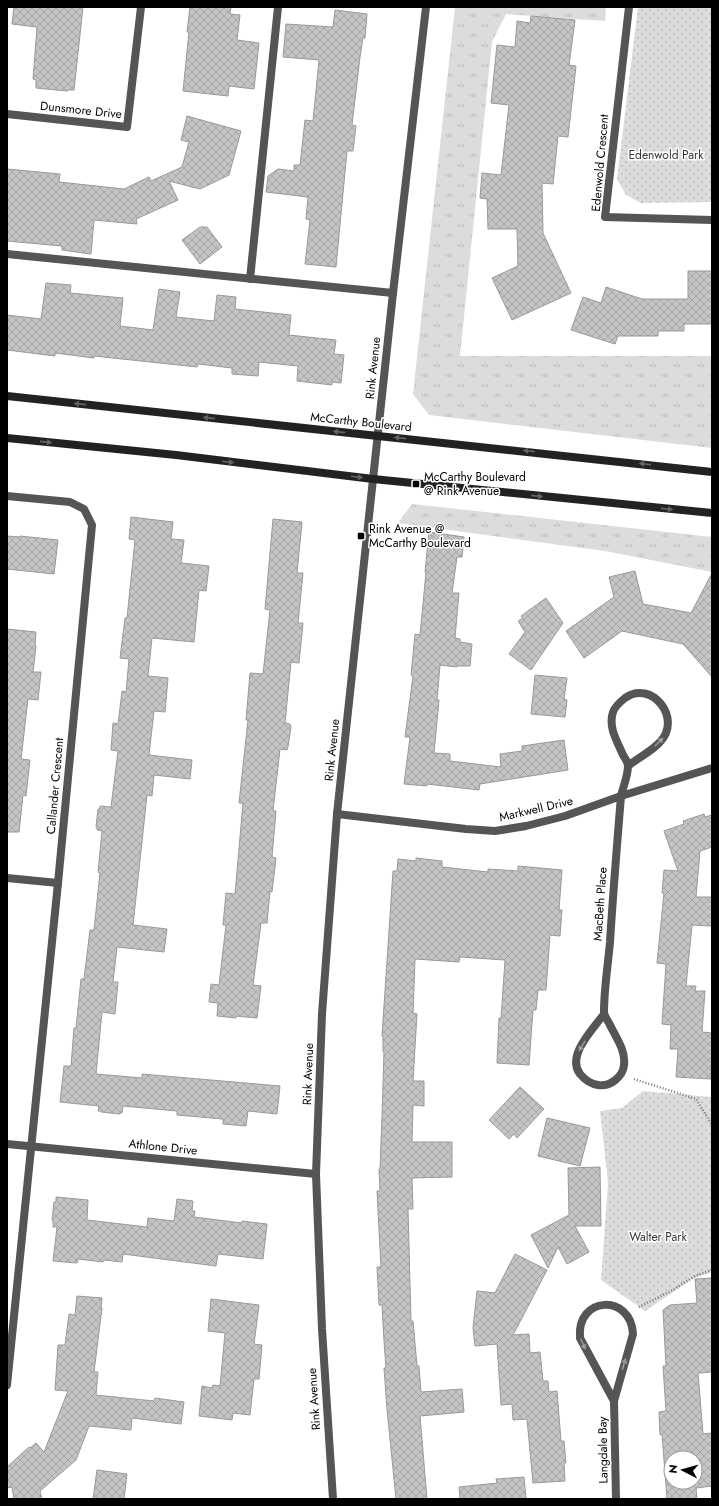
<svg xmlns="http://www.w3.org/2000/svg" width="719" height="1506" font-family="Jost,sans-serif">
<style>
.grass{fill:url(#grass-tufts)}
.park{fill:url(#park-dots)}
.building{fill:url(#building-cross-hatch);stroke:#999;fill-rule:evenodd}
.lines{fill:none;stroke-linecap:round;stroke-linejoin:round}
.path{stroke:#777;stroke-width:2.5;stroke-dasharray:1 2;stroke-linecap:butt}
.service{stroke:#555;stroke-width:8}
.minor{stroke:#555;stroke-width:8}
.tertiary{stroke:#555;stroke-width:8}
.secondary{stroke:#222;stroke-width:8}
.oneway{fill:#646464}
.oneway2{fill:#999}
.poi-dot{fill:#000;stroke:#fff;stroke-width:1.5}
.labels{text-anchor:middle;stroke-width:3;stroke-linejoin:round;paint-order:stroke}
.street-label{font-size:12px;fill:#000;stroke:#fff}
.park-label{font-size:12px;fill:#333;stroke:#fff}
.poi-label{font-size:12px;fill:#000;stroke:#fff;text-anchor:start}
</style>
<defs>
<pattern id="grass-tufts" width="24" height="20" patternUnits="userSpaceOnUse"><rect width="24" height="20" fill="#dcdcdc"/><path d="M3 7l-1-3M5 7V3M7 7l1-3M15 17l-1-3M17 17v-4M19 17l1-3" fill="none" stroke="#bbb"/></pattern>
<pattern id="park-dots" width="8" height="8" patternUnits="userSpaceOnUse"><rect width="8" height="8" fill="#dcdcdc"/><path d="M2 2h.1M6 6h.1" fill="none" stroke="#bbb" stroke-width="1.8" stroke-linecap="round"/></pattern>
<pattern id="building-cross-hatch" width="8" height="8" patternUnits="userSpaceOnUse"><rect width="8" height="8" fill="#c4c4c4"/><path d="M0 0l8 8M0 8l8-8" fill="none" stroke="#a7a7a7"/></pattern>
</defs>
<rect width="100%" height="100%" fill="#fff"/>
<!-- grass -->
<g class="grass">
<path d="M455,7H606L605,21L506,14L492,42L460,356H712V448L429,415L413,394Z"/>
<path d="M412,504L712,537V572L605,551L398,523Z"/>
</g>
<!-- park -->
<g class="park">
<path d="M638,7H712V202L641,203L626,195L617,179Z"/>
<path d="M643,1091L712,1097V1272L694,1278L645,1311L601,1280L608,1183L600,1111L622,1108Z"/>
</g>
<!-- building -->
<g class="building">
<path d="M14,7H83L74,90H68L67,91L36,88V80L33,79L37,27L12,24Z"/>
<path d="M190,7H231L230,14L240,15L237,40L259,43L254,89L229,86L228,96L183,91L189,32H187Z"/>
<path d="M335,10L367,14L365,38H363L360,57L352,125L356,126L353,151H347L336,267L305,264L310,220L306,219L308,197L266,192L268,176L278,169L294,171V165H300L305,120L313,121L319,60L283,57L286,24L333,27Z"/>
<path d="M531,16L575,20L569,65L576,66L568,137L558,136L553,184L542,183L543,233L571,293L512,320L492,278L518,266L517,229H488L487,199L480,198L482,173L501,175L509,105L491,103L497,45L515,47L517,21L530,23Z"/>
<path d="M187,116L241,131L229,175L200,189L169,181L178,200L136,219L137,224L94,220L91,254L62,250V246L7,241V169L60,174L59,182L124,189L149,177L151,181L182,167L189,142L181,140Z"/>
<path d="M200,227H207L222,247L200,264L182,240Z"/>
<path d="M688,271H712V324H684V331H658V336H618L615,344L571,330L583,297L601,303L606,287L642,299H688Z"/>
<path d="M46,283L71,285L70,293L123,298L120,326L153,330L159,289L180,292L176,317L214,321L217,295L236,297L235,309L291,315L289,335L336,340L334,354L344,355L341,383L332,382V385L297,381L298,366L259,362L258,376L232,374V368L198,364L197,367L94,356V358L55,353V356L7,350V315L41,319Z"/>
<path d="M131,517L173,522L171,539L184,540L181,563L209,566L206,591L199,590L194,642L152,638L148,676L168,678L165,712L154,711L149,755L192,760L190,779L154,775L152,796L147,795L133,925L167,929L164,952L117,947L113,982H118L115,1014L102,1012L96,1074L142,1078V1074L280,1086L277,1114L248,1111L246,1126L223,1124V1119L177,1115V1111L123,1106L122,1113H120V1114L101,1112V1111H98L99,1106L60,1102L64,1066H71L74,1028H76L81,979H84L90,930H94L100,873L98,872L102,831L97,830V827H96L98,809H100V806L111,807L118,751L111,750L113,723L118,724L122,691L126,692L129,659L120,658L125,618H127L135,540L129,539Z"/>
<path d="M273,519L302,522L297,573H303L298,623H303L299,663L291,662L285,723L290,724L291,727L288,747L287,750L280,749L273,811H276L272,857L276,858L272,892L270,891L267,923H261L253,985L261,986L257,1018L236,1016V1018L217,1016L218,1003L209,1002L211,984L219,985L226,925H223L226,893L235,894L243,803H239L248,720H246L250,673L263,674L270,610L265,609Z"/>
<path d="M429,532L464,537L462,557H457L452,593H459L455,638L460,639V642L472,644L470,666H457V667L440,665L437,700H439L434,753L450,754V761L501,767L500,754L522,751V746L564,740L568,770L480,784L479,790L427,784V786L404,784L410,737H405L413,676L411,675L415,634L420,635L426,572H425Z"/>
<path d="M7,536L20,537V536L58,540L54,574L7,569Z"/>
<path d="M635,571L643,604L691,613L712,573V677L683,644L622,631L584,658L566,631L614,597L609,577Z"/>
<path d="M546,598L563,623L531,670L509,654L525,632L518,621L523,618L521,616Z"/>
<path d="M7,629L36,632L35,646H36L33,672H41L38,700L28,699L21,759L30,760L26,796L23,795L19,832H7Z"/>
<path d="M535,675L567,678L564,699L567,700L565,717L531,714Z"/>
<path d="M704,814L705,817L712,815V847L700,851L696,897H712V926L692,925L686,986H696L695,991H705L702,1032L712,1033L711,1079L676,1077L678,1049H670L671,1025L662,1024L666,964L657,963L664,893H662L664,870L678,871L664,831L684,824L683,821Z"/>
<path d="M416,858L442,861V867L488,872V869L518,871V866L562,870L559,910H562L560,936L550,935L546,990H538L536,1010H533L529,1065L497,1063L499,1018H501L505,960L460,957L459,962L415,959L413,1013L417,1014L413,1081H424V1106L413,1105L412,1142H452V1177L412,1178L413,1209H408L411,1321H413L417,1366H419L421,1392L462,1389L464,1412L420,1416L427,1499H396L387,1409L384,1368H386L384,1341L382,1305H379L377,1267H381L377,1191H380L379,1169H380L382,1117L384,1052H383V1036H382L393,871H397L398,859L416,861Z"/>
<path d="M520,1087L544,1109L517,1138L514,1134L509,1139L489,1120Z"/>
<path d="M547,1118L590,1128L580,1166L538,1156Z"/>
<path d="M600,1167L601,1226H575L589,1252L567,1264L558,1247L548,1268L531,1235L569,1215L568,1168Z"/>
<path d="M56,1197L88,1200L87,1220L147,1227L148,1218L174,1221L177,1199L193,1201L192,1211H195L194,1217L242,1223V1221L267,1224L263,1259L218,1254L216,1266L123,1254L122,1262L104,1260L103,1262L78,1259L77,1263L53,1261L57,1227H53V1220H52L54,1202H56Z"/>
<path d="M515,1254L547,1270L513,1335L529,1334L530,1353L540,1352L543,1381H548L549,1392L557,1391L561,1441H564L566,1463H564L565,1481L533,1483L527,1419L513,1420L512,1404L501,1405L497,1344L475,1346L473,1328L477,1291L495,1293Z"/>
<path d="M712,1278V1372L698,1373L703,1434L712,1433V1486L696,1488L697,1499H667L662,1434L660,1435L659,1412L666,1411L663,1366H666L663,1310L670,1305L697,1303L695,1279ZM671,1458H695V1482H671Z"/>
<path d="M77,1296L102,1298L101,1308H102L94,1372H98L96,1395L154,1401L155,1398L184,1402L181,1424L132,1418L131,1430L89,1426L76,1460L40,1491L42,1499H14L12,1487L7,1488V1467L29,1447L30,1448L36,1443L44,1452L68,1391L55,1390L58,1345H65L69,1314L75,1315Z"/>
<path d="M211,1299L259,1305L254,1344L262,1345L259,1379H254L250,1415L233,1413L232,1420L199,1416L202,1386L212,1388L213,1385L220,1386L225,1333L208,1331Z"/>
<path d="M97,1470L127,1474L124,1499H93Z"/>
<path d="M524,1477L526,1499H460L459,1487L497,1483L496,1479Z"/>
</g>
<g class="lines">
<!-- path -->
<g class="path">
<path d="M634,1079L696,1099L712,1125"/>
<path d="M639,1307L671,1291L695,1276L712,1270"/>
</g>
<!-- service -->
<g class="service">
<path d="M7,254L393,293"/>
<path d="M250,279L278,7"/>
</g>
<!-- minor -->
<g class="minor">
<path d="M629,7L605,217L712,220"/>
<path d="M7,114L127,127L141,7"/>
<path d="M7,496L70,502L84,509L92,525L58,883L7,1385"/>
<path d="M337,814L466,829L495,831L526,826L565,816L621,796L712,768"/>
<path d="M7,878L58,883"/>
<path d="M604,1014C593,1029 566,1056 580,1074C585,1080 591,1084 598,1085C610,1087 623,1077 624,1065C626,1050 615,1036 609,1023C607,1019 604,1016 604,1012C604,989 608,965 610,942C613,893 617,845 621,796C623,787 628,776 628,766C628,763 625,758 623,755C617,741 608,727 613,712C615,706 620,702 625,698C651,679 683,718 660,742C652,751 638,758 628,766"/>
<path d="M7,1144L316,1174"/>
<path d="M614,1401L580,1338C576,1296 631,1293 633,1334L614,1401L616,1499"/>
</g>
<!-- tertiary -->
<path class="tertiary" d="M333,1499L322,1329L316,1174L322,1014L337,814L393,293L426,7"/>
<!-- secondary -->
<g class="secondary">
<path d="M7,396L712,472"/>
<path d="M7,438L176,455L373,479L712,513"/>
</g>
</g>
<!-- one-way arrows -->
<defs><path id="oneway-solid" d="M-6-.8H1V-3.2L6.5 0L1 3.2V.8H-6Z"/></defs>
<g class="oneway">
<use href="#oneway-solid" transform="translate(80 404) rotate(-174)"/>
<use href="#oneway-solid" transform="translate(209 418) rotate(-174)"/>
<use href="#oneway-solid" transform="translate(339 432) rotate(-174)"/>
<use href="#oneway-solid" transform="translate(400 438) rotate(-174)"/>
<use href="#oneway-solid" transform="translate(46 442) rotate(6)"/>
<use href="#oneway-solid" transform="translate(529 451) rotate(-174)"/>
<use href="#oneway-solid" transform="translate(228 462) rotate(7)"/>
<use href="#oneway-solid" transform="translate(645 464) rotate(-173)"/>
<use href="#oneway-solid" transform="translate(357 477) rotate(7)"/>
<use href="#oneway-solid" transform="translate(537 496) rotate(6)"/>
<use href="#oneway-solid" transform="translate(667 509) rotate(6)"/>
</g>
<g class="oneway2">
<use href="#oneway-solid" transform="translate(659 742) rotate(-45)"/>
<use href="#oneway-solid" transform="translate(582 1046) rotate(121)"/>
<use href="#oneway-solid" transform="translate(583 1344) rotate(66)"/>
<use href="#oneway-solid" transform="translate(624 1364) rotate(-74)"/>
</g>
<!-- markers -->
<g class="poi-dot">
<rect x="412" y="480" width="8" height="8" rx="2"/>
<rect x="357" y="532" width="8" height="8" rx="2"/>
</g>
<g class="labels">
<!-- street labels -->
<g class="street-label">
<text transform="translate(81 110) rotate(6)" y="4">Dunsmore Drive</text>
<text transform="translate(600 163) rotate(-85)" y="4">Edenwold Crescent</text>
<text transform="translate(373 368) rotate(-84)" y="4">Rink Avenue</text>
<text transform="translate(361 422) rotate(6)" y="4">McCarthy Boulevard</text>
<text transform="translate(332 750) rotate(-84)" y="4">Rink Avenue</text>
<text transform="translate(55 786) rotate(-85)" y="4">Callander Crescent</text>
<text transform="translate(536 809) rotate(-13)" y="4">Markwell Drive</text>
<text transform="translate(600 904) rotate(-86)" y="4">MacBeth Place</text>
<text transform="translate(308 1074) rotate(-88)" y="4">Rink Avenue</text>
<text transform="translate(163 1147) rotate(6)" y="4">Athlone Drive</text>
<text transform="translate(314 1399) rotate(-94)" y="4">Rink Avenue</text>
<text transform="translate(603 1450) rotate(-91)" y="4">Langdale Bay</text>
</g>
<!-- park labels -->
<g class="park-label">
<text x="666" y="159">Edenwold Park</text>
<text x="658" y="1241">Walter Park</text>
</g>
<!-- poi labels -->
<g class="poi-label">
<text x="424" y="481">McCarthy Boulevard<tspan x="424" dy="14">@ Rink Avenue</tspan></text>
<text x="369" y="533">Rink Avenue @<tspan x="369" dy="14">McCarthy Boulevard</tspan></text>
</g>
</g>
<!-- border -->
<rect width="719" height="1506" fill="none" stroke="#000000" stroke-width="16"/>
<!-- north arrow -->
<g transform="translate(683 1470) rotate(276)"><circle r="19" fill="#ffffff" stroke="#999999"/>
<path d="M0-3L7 15L0 10L-7 15Z" fill="#000000"/>
<text y="-6" font-size="11" font-weight="bold" text-anchor="middle" fill="#000000">N</text>
</g>
</svg>
